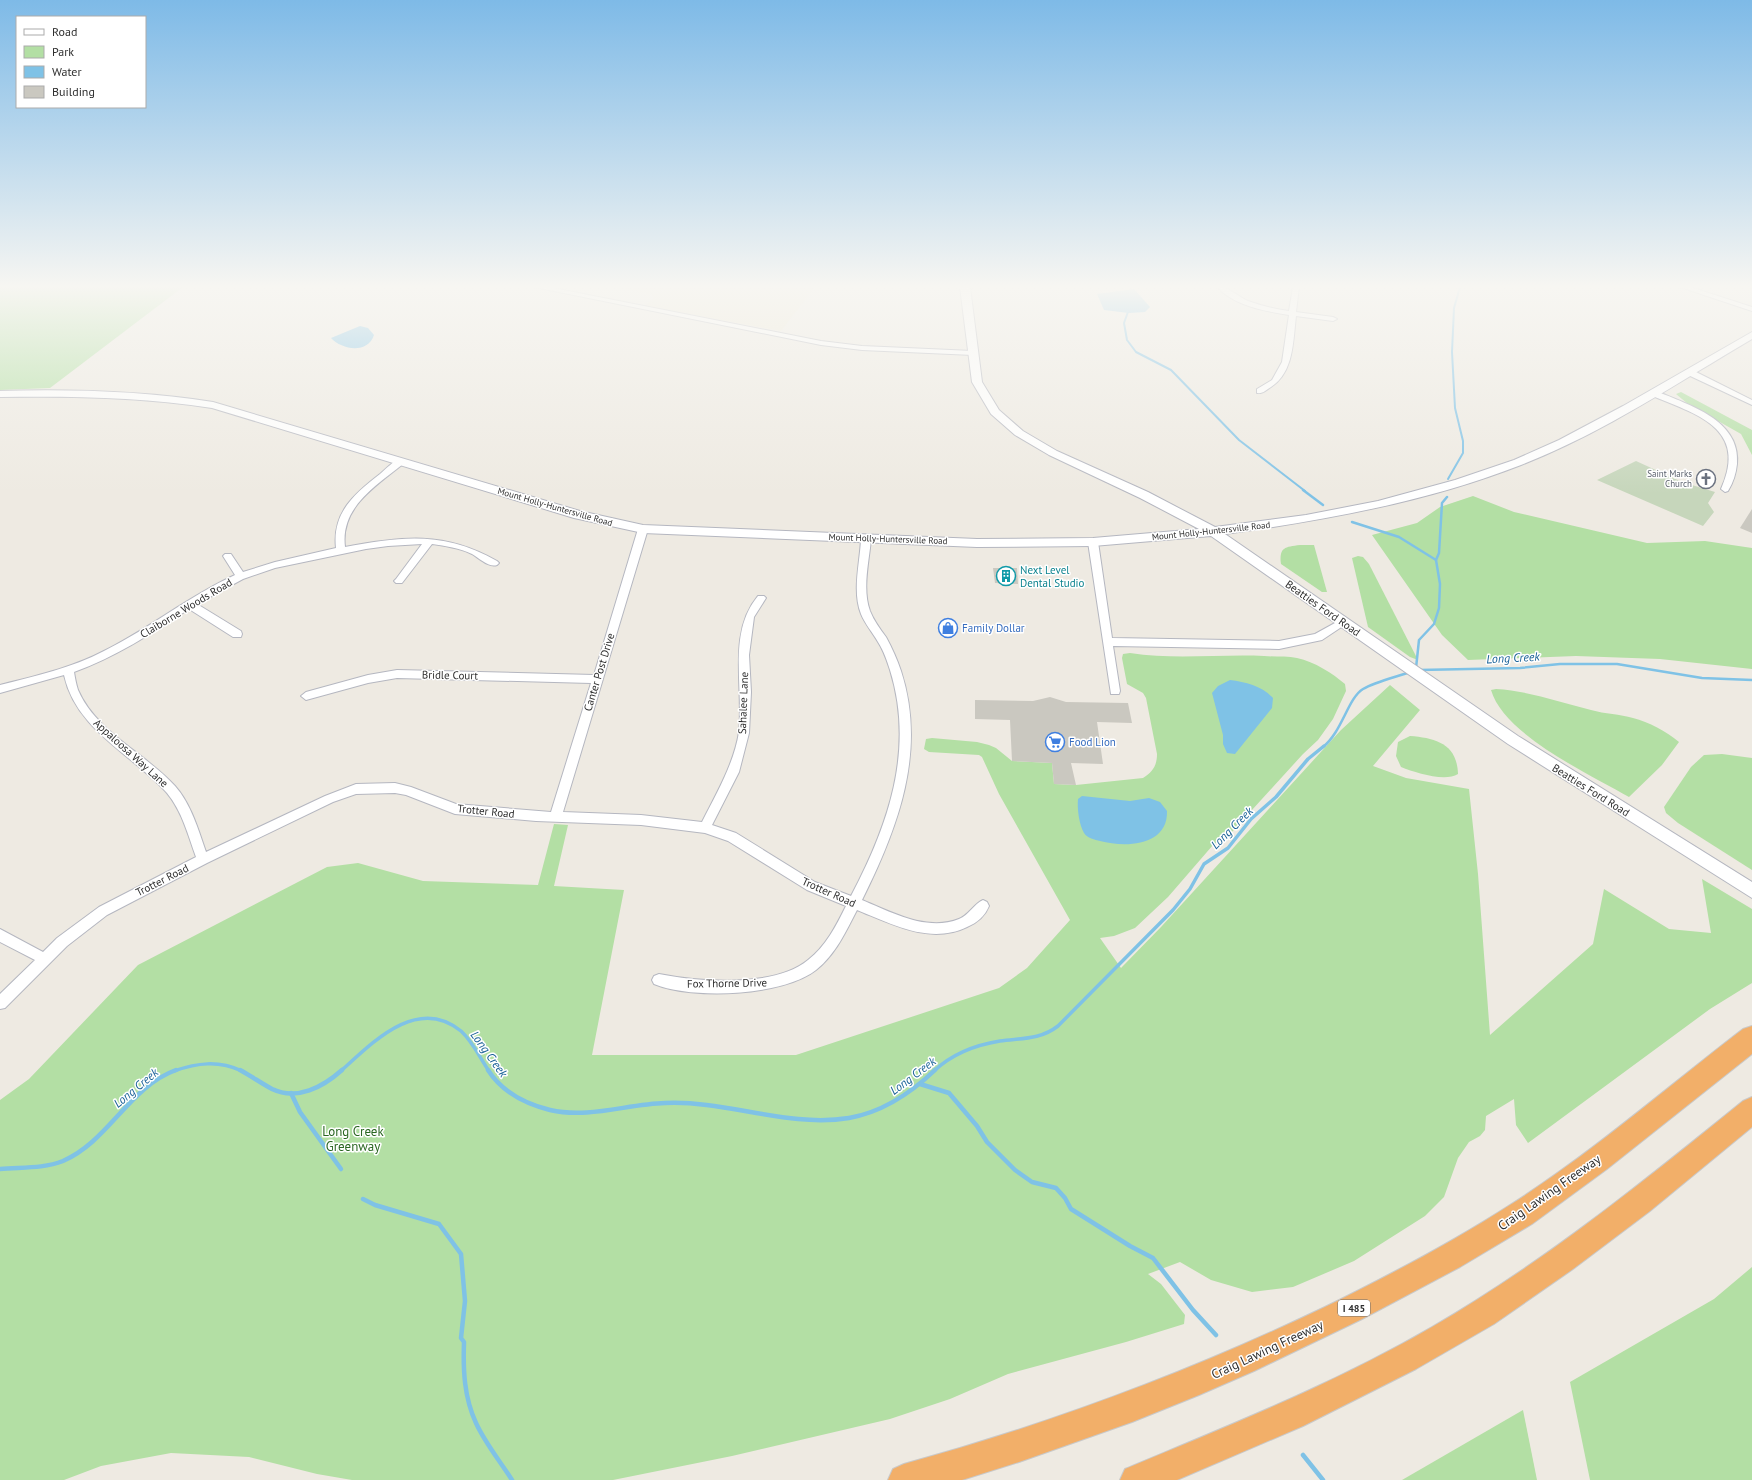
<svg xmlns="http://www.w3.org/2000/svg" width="1752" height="1480" font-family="'PT Sans',sans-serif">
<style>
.education{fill:#ede7d4}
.green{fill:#b3dfa4}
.cemetery{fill:#c6d6bb}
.water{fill:#7fc2e6}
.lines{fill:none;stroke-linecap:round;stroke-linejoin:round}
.stream-far3{stroke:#7fc2e6;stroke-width:2}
.stream-far2{stroke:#7fc2e6;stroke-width:2.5}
.stream-far1{stroke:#7fc2e6;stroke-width:3.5}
.stream{stroke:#7fc2e6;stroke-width:4.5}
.building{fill:#cac8c0}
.minor-casing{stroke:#b5b7c0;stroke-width:2}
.secondary-casing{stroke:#b5b7c0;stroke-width:2}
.motorway-casing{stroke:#c9c9c9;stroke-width:2}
.minor{fill:#fff;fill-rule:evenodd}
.secondary{fill:#fff;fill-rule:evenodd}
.motorway{fill:#f2af69;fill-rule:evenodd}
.labels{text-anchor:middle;stroke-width:3;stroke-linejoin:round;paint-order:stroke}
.far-worship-label{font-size:9px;fill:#5b616d;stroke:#fff;text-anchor:end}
.far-street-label{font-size:9px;fill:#2e2e2e;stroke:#fff}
.shield{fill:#fff;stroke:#6d6d6d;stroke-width:1}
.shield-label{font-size:10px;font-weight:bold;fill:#2e2e2e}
.culture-label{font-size:11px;fill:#0d838f;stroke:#fff;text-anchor:start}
.street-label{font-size:11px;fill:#2e2e2e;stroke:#fff}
.shop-label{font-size:11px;fill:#366cbe;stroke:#fff;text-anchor:start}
.water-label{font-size:12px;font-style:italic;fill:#196197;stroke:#fff}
.near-park-label{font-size:13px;fill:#2b6722;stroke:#fff}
.near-street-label{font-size:13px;fill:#2e2e2e;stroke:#fff}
</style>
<rect width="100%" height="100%" fill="#eeeae2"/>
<!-- education -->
<path class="education" d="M614,287H815L781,331L645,306L654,298L651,294Z"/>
<!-- green -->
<g class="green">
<path d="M0,287H183L50,388L0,390Z"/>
<path d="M1681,392L1752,430V455L1741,434L1688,404L1676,394Z"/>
<path d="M1473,496L1514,512L1647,543L1705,541L1752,548V669L1660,659L1576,656L1468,660L1442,635L1372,535L1417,523L1440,507Z"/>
<path d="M1300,545H1314L1327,592H1322L1281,564C1279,547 1285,547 1300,545Z"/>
<path d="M1358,556L1363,557L1369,564L1418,660L1410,657L1368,627L1352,558Z"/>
<path d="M1130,653C1174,660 1220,654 1264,656C1275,657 1287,656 1297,658C1315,662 1332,673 1345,684L1346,691L1333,719L1318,740L1303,754L1231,833L1213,845L1168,897L1135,928L1114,936L1100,938L1121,968L1161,927L1341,730L1390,685L1420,710L1373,766L1406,778L1469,789L1478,874L1490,1035L1593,944L1604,889L1669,929L1711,933L1702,879L1752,909V983L1710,1009L1528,1143L1516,1125L1514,1099L1486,1116L1485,1130L1480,1136L1469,1142L1458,1158L1444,1197L1425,1216L1354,1261L1293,1287L1252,1292L1211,1280L1180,1262L1148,1274L1161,1284L1185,1315L1184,1324L1126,1342L1008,1374L950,1399L890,1419L732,1456L613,1480H352L317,1474L249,1457L171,1453L101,1466L64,1480H0V1100L29,1079L138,965L327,867L358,863L423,881L538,885L554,824L568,825L554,886L624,890L592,1055H796L999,988L1027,968L1070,920L999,794L982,757L979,755L929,752L924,749L926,739L932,738L977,742L989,745L996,748L1012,761L1052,763L1054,784L1076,785L1143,778C1153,772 1157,765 1157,754L1146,698L1143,693L1127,684L1122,658L1123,654Z"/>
<path d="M1496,689C1529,691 1559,702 1591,710C1605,714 1620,714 1633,718C1649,722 1666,731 1679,742L1662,765L1629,797C1589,774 1504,735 1491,690Z"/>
<path d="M1410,736C1436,738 1457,744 1458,774C1445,782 1416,773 1401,767L1396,756L1398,742Z"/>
<path d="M1722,754L1752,758V870L1678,823L1666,813L1664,807L1691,767L1704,755Z"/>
<path d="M1752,1267V1480H1590L1570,1382L1714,1299Z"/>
<path d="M1523,1410L1537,1480H1402Z"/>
</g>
<!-- cemetery -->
<path class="cemetery" d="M1636,461L1682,482L1715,492L1708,503L1714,512L1703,526L1597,480Z"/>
<!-- water -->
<g class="water">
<path d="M1134,289L1150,307L1145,312L1129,313L1104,310L1097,294Z"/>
<path d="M360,326L368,328L374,335C368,354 342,350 331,338Z"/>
<path d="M1230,680C1246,682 1262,686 1273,698L1272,708L1235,754L1227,753L1223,744V735L1212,693L1218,686Z"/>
<path d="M1082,796L1130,801L1149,798L1160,802L1167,811C1168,846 1126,848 1100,841C1095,840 1087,838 1084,833C1079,825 1077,808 1078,799Z"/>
</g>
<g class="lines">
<!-- stream-far3 -->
<g class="stream-far3">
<path d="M1129,309L1124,323L1127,340L1136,352L1171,370L1239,440L1305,491"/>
<path d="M1448,479L1463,453V441L1455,408L1452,352L1454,308L1460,287"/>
</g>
<!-- stream-far2 -->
<g class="stream-far2">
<path d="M1303,490L1323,505"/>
<path d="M1352,522L1399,537L1436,560"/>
<path d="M1416,668L1419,640L1434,624L1439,608L1440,584L1436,560L1439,553L1442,503L1447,497"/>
<path d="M1419,670L1520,668L1560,664H1617L1702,678L1752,680"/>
<path d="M1323,747C1342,732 1348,698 1363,689C1375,682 1396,677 1410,672"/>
</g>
<!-- stream-far1 -->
<g class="stream-far1">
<path d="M174,1071C197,1063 218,1060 242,1071"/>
<path d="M341,1071C372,1043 417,995 461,1031C473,1042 480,1058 489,1071"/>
<path d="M934,1071C952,1054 975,1045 1000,1041C1021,1038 1040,1040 1058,1026L1173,910L1190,889L1204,864L1228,848L1251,819L1276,797L1308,759L1324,746"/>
</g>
<!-- stream -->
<g class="stream">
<path d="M240,1070C251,1076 261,1083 272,1089C297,1101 323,1087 342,1070"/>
<path d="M488,1070C502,1092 526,1104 550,1110C589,1119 627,1104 665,1103C727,1100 787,1128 849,1118C883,1112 910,1094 935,1070"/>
<path d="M920,1084L949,1093L977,1126L987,1142L1015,1170L1032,1182L1056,1188L1065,1198L1071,1209L1130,1246L1153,1258L1193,1310L1216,1335"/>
<path d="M291,1093L300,1112L341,1169"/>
<path d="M0,1169C21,1167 43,1169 63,1161C109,1141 129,1087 176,1070"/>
<path d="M363,1199L375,1205L439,1224L461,1254L465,1301L461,1338L464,1342C463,1370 464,1397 476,1423C485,1443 500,1461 512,1480"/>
<path d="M1303,1455L1323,1480"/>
</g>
</g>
<!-- building -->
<g class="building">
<path d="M1752,509V533L1740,528Z"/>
<path d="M993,568H1017L1018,584L995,583Z"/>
<path d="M1050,697L1066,702L1128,703L1132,723L1097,722L1103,764L1071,763L1076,785L1054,784L1052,763L1012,761L1010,720L975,719V700L1033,701Z"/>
</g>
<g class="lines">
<defs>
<g id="minor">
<path d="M534,287H548L821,341L862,346L973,351L977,353L973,355L862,350L821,345Z"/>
<path d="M1217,287C1229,287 1237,296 1248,301C1262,306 1275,309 1289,311L1293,287H1299L1296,312L1333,317L1337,319L1333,321L1296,316C1293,341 1294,372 1271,387C1266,390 1263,394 1257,393V389L1272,380L1282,362L1289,315C1264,311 1235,306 1217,287Z"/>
<path d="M1680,287H1690L1752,307V311Z"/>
<path d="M1686,370H1692L1752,400V405L1686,374Z"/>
<path d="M1650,391H1656C1689,405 1741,420 1737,464C1736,474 1733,483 1728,491L1725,492L1721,489C1749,428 1696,414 1650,395Z"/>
<path d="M400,459L404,462L403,464C376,486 340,507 345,547C402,536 445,531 497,561L499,563L497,565C489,568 479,558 472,554C460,548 445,546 432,544L402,583H396L394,581L396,579L422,544L388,546L366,549L275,568L243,579L197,604L241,631L242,634L241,637H233L189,609C152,633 116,657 74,672C75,678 76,684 78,690C96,732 145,753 175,786C191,804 198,829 206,852L325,796L356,784L395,783L411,787L456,804L551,812L591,683L397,678L368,683L306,700L301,696L306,692L368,675L397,670L594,675L638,529L643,526L648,529L563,812L641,815L702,822C716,794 734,764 739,732C744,687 727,633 758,596H764L766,598L754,617L749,655L751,692L749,733L739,772L712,825L736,833L815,882L851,896C888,826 915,750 890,670C887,661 884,651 878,642C873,633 865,624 861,614C852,591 860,563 861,539L866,536L871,539C869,562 862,589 870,611C874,621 880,629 886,637C892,648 897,659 901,671C927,751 898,828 862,900C891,912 927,932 959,919C969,915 974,904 983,900L987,902L989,906C985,916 977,923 967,927C930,945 892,924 857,910C846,931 836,954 816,970C783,996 693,1000 654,984L652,980L654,976L659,974C700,982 774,988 808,960C826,946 836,926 846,906L807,890L728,841L705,833L641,825L536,821L455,814L406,795L395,793L356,794L333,802L207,863L107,915L67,946L5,1008L0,1009V994L35,960L0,942V929L43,952L57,938L99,907L196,857C188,835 182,811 167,793C132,754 76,730 64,675L0,693V685C35,676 72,668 104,651C150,628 189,596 235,575L223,556L225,554H231L243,572L275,562L336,548C332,513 354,494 380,474C386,469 393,461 400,459Z"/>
<path d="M1093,539L1098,542L1112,638L1279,641L1315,634L1344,618L1349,622L1322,640L1279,649L1113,646L1120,691L1119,694H1111L1088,542Z"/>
</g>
<path id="secondary" d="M960,287H970L982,382L999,410L1023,431L1057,451L1148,492L1215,527L1306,515L1378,501L1455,480L1514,460L1559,440L1623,406L1752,332V339C1677,383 1603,433 1521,465C1426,502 1326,520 1225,534L1518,736L1752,882V898L1508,744L1211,536L1093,546L977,547L643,533L574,518L212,408C142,397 71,396 0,397V391C71,389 143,391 213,402L580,511L643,525L977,539L1093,538L1199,529L1140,498L1049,455L1015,435L991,414L972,382Z"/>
<g id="motorway">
<path d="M1752,1026V1054L1607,1169L1532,1224L1460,1267L1362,1319L1254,1371L1199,1395L1132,1422L1019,1462L962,1480H888L893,1469L904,1464C1050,1424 1189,1372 1325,1307C1388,1276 1451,1243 1510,1205C1592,1153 1666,1088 1743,1029Z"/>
<path d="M1752,1097V1127L1650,1211L1573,1269L1494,1324L1416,1369L1303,1426L1177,1480H1120L1125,1469C1230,1425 1332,1385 1432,1327C1543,1263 1643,1182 1743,1101Z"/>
</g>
</defs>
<!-- minor casing -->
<use href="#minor" class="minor-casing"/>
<!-- secondary casing -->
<use href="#secondary" class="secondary-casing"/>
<!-- motorway casing -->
<use href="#motorway" class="motorway-casing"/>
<!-- minor -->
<use href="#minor" class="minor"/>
<!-- secondary -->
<use href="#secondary" class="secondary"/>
<!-- motorway -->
<use href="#motorway" class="motorway"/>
</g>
<!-- sky -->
<linearGradient id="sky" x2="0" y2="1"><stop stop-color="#7ebae7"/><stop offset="0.58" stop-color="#f7f6f2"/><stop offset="1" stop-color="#f7f6f2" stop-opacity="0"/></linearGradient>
<rect width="1752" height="494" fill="url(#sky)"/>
<!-- icons -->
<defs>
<symbol id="church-ring" viewBox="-11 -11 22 22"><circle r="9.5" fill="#fff" stroke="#6b7280" stroke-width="1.5"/><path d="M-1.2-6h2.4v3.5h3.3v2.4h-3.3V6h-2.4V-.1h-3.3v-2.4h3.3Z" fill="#6b7280"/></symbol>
<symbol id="building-ring" viewBox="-11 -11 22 22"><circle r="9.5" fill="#fff" stroke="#0f9aa8" stroke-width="1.5"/><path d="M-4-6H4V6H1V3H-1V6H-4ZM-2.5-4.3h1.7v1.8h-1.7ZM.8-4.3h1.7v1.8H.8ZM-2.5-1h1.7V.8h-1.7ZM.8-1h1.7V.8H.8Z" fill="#0f9aa8"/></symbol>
<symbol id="shop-ring" viewBox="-11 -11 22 22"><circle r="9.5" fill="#fff" stroke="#3f7fe0" stroke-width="1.5"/><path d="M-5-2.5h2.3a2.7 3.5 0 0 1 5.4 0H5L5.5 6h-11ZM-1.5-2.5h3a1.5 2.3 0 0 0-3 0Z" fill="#3f7fe0"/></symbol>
<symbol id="supermarket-ring" viewBox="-11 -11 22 22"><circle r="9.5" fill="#fff" stroke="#3f7fe0" stroke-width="1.5"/><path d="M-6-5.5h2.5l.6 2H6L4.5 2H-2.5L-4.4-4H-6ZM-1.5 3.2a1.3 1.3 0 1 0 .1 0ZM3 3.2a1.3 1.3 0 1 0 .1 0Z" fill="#3f7fe0"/></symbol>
</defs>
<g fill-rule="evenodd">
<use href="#church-ring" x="1695" y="468" width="22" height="22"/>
<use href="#building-ring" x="995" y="565" width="22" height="22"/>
<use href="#shop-ring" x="937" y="617" width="22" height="22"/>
<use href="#supermarket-ring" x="1044" y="731" width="22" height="22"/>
</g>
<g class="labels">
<!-- far-worship labels -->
<g class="far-worship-label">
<text x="1692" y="477">Saint Marks<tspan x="1692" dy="10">Church</tspan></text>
</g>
<!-- far-street labels -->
<g class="far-street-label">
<text transform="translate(555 507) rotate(16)" y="3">Mount Holly-Huntersville Road</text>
<text transform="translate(1211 531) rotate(-6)" y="3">Mount Holly-Huntersville Road</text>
<text transform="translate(888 539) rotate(2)" y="3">Mount Holly-Huntersville Road</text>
</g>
<!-- shield labels -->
<rect class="shield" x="1338" y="1300" width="32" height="16" rx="3"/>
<g class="shield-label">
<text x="1354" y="1312">I 485</text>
</g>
<!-- culture labels -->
<g class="culture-label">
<text x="1020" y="574">Next Level<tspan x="1020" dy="13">Dental Studio</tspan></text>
</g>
<!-- street labels -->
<g class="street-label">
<text transform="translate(186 608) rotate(-31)" y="4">Claiborne Woods Road</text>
<text transform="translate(1323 608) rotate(35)" y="4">Beatties Ford Road</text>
<text transform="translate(599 672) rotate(-73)" y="4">Canter Post Drive</text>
<text transform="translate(450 675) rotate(1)" y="4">Bridle Court</text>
<text transform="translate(743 703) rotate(-88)" y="4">Sahalee Lane</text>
<text transform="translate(131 753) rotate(42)" y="4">Appaloosa Way Lane</text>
<text transform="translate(1591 790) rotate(32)" y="4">Beatties Ford Road</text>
<text transform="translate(486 811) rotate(6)" y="4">Trotter Road</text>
<text transform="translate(162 880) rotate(-27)" y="4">Trotter Road</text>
<text transform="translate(829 892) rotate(24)" y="4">Trotter Road</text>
<text transform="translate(727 983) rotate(-1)" y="4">Fox Thorne Drive</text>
</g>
<!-- shop labels -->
<g class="shop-label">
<text x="962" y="632">Family Dollar</text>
<text x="1069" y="746">Food Lion</text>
</g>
<!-- water labels -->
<g class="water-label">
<text transform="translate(1513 658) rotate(-3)" y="4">Long Creek</text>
<text transform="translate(1232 828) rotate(-45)" y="4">Long Creek</text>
<text transform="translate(489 1054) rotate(54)" y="4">Long Creek</text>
<text transform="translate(913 1076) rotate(-37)" y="4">Long Creek</text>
<text transform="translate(136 1088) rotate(-40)" y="4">Long Creek</text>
</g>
<!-- near-park labels -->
<g class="near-park-label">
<text x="353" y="1136">Long Creek<tspan x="353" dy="15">Greenway</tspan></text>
</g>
<!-- near-street labels -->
<g class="near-street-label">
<text transform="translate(1549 1192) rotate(-35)" y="5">Craig Lawing Freeway</text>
<text transform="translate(1267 1349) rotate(-25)" y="5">Craig Lawing Freeway</text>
</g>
</g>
<!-- legend -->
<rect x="16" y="16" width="130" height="92" fill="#ffffff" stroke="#ababab"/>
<rect x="24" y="29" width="20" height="6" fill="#ffffff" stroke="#ababab"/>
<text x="52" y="36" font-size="12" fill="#2e2e2e">Road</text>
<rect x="24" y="46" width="20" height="12" fill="#b3dfa4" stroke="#ababab"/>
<text x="52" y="56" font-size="12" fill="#2e2e2e">Park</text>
<rect x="24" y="66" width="20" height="12" fill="#7fc2e6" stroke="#ababab"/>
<text x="52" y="76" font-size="12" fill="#2e2e2e">Water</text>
<rect x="24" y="86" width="20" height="12" fill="#cac8c0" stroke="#ababab"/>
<text x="52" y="96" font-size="12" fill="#2e2e2e">Building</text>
</svg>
